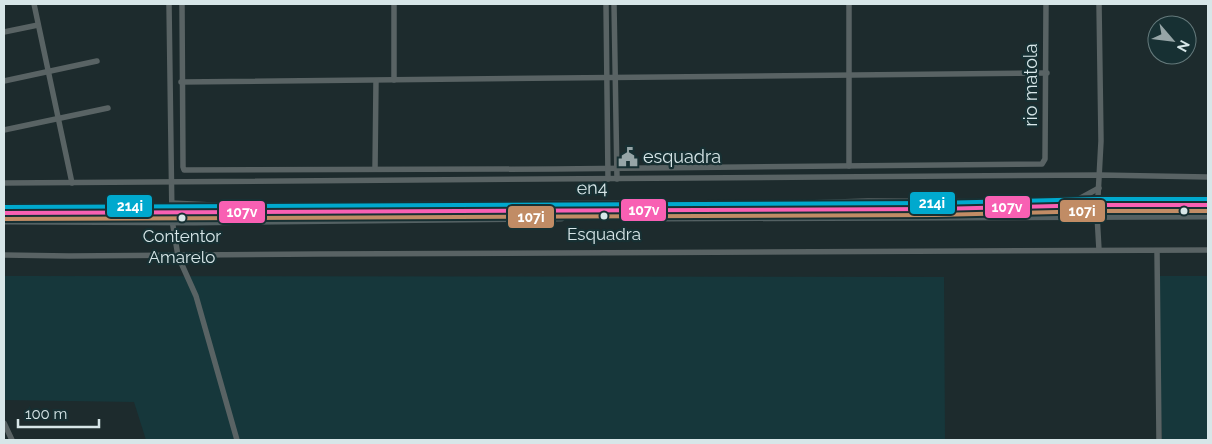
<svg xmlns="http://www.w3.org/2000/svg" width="1212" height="444" font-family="Raleway,sans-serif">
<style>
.built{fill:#16373b}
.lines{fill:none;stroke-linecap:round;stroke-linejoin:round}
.minor{stroke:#596364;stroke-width:5.5}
.highway{stroke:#546163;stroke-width:9}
.bus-1-casing{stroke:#173033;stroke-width:8}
.bus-2-casing{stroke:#173033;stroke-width:8}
.bus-3-casing{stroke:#173033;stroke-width:8}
.bus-1{stroke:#f860b3;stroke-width:4}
.bus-2{stroke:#c18c65;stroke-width:4}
.bus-3{stroke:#00a9ce;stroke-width:4}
.bus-dot{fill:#d7e6e8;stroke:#173033;stroke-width:2}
.labels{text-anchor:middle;stroke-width:4.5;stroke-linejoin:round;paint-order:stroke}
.bus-label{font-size:17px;fill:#d7e6e8;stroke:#173033}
.street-label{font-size:18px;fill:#d7e6e8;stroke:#173033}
.poi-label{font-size:18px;fill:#d7e6e8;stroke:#173033;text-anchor:start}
.line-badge{stroke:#173033;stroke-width:2}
.badge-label{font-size:14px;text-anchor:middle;font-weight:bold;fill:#fff}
</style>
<rect width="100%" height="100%" fill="#1d2b2d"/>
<!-- built -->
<g class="built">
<path d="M4,276L944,277L945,440H146L134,402L4,400Z"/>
<path d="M1156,276H1208V440H1162Z"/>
</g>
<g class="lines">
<!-- minor -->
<g class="minor">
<path d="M34,4L72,183"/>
<path d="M169,4L172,220L178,256L196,296L237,440"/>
<path d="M182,4L183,167L184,170L555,169L1042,164L1045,159L1046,4"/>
<path d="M394,4V80"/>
<path d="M606,4L608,179"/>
<path d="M614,4L617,179"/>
<path d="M849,4V166"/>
<path d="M4,32L38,25"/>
<path d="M4,81L97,61"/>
<path d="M181,82L1047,73"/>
<path d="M4,130L108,108"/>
<path d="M375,169L376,81"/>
<path d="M4,183L1100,175L1208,177"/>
<path d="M172,203L232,206L620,203L775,204L868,201L1039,202L1077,200L1099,188"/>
<path d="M1099,250L1097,215L1101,141L1099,4"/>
<path d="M1157,251L1159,440"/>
<path d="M4,255L69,256L319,254L1208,250"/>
<path d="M4,423L12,440"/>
</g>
<!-- highway -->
<g class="highway">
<path d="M4,213L602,211L935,209L1098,205H1208"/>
<path d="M661,217L1208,215"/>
<path d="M4,220L194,221L561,217"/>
</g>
<defs>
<path id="bus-1" d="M4,213L935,209L1098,205H1208"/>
<path id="bus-2" d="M4,219L935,215L1098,211H1208"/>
<path id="bus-3" d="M4,207L935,203L1098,199H1208"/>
</defs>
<!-- bus-1 casing -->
<use href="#bus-1" class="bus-1-casing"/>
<!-- bus-2 casing -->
<use href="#bus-2" class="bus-2-casing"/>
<!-- bus-3 casing -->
<use href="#bus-3" class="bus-3-casing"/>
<!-- bus-1 -->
<use href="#bus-1" class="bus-1"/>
<!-- bus-2 -->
<use href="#bus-2" class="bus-2"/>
<!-- bus-3 -->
<use href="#bus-3" class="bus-3"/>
</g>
<!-- icons -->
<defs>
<symbol id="civic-bare" viewBox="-9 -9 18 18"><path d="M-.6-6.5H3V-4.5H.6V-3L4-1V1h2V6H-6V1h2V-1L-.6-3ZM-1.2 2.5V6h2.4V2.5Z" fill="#96a5a7" stroke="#173033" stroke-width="2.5" paint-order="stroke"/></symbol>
</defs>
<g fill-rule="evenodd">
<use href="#civic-bare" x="614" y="143" width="28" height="28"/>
</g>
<!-- markers -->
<g class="bus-dot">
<circle cx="1184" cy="211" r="4.5"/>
<circle cx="604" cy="216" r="4.5"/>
<circle cx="182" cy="218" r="4.5"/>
</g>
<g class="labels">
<!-- bus labels -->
<g class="bus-label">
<text x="604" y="240">Esquadra</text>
<text x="182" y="242">Contentor<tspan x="182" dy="21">Amarelo</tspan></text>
</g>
<!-- street labels -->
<g class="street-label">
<text transform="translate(1031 85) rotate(-90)" y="6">rio matola</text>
<text transform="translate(592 188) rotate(-1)" y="6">en4</text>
</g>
<!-- poi labels -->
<g class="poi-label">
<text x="643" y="163">esquadra</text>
</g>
</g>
<g class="line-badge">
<rect x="909" y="191" width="47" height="24" rx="5" fill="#00a9ce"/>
<rect x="106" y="194" width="47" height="24" rx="5" fill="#00a9ce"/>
<rect x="984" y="195" width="47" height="24" rx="5" fill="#f860b3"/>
<rect x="620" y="198" width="47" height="24" rx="5" fill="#f860b3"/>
<rect x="1059" y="199" width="47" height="24" rx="5" fill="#c18c65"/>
<rect x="218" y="200" width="48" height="24" rx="5" fill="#f860b3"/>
<rect x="507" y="205" width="48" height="24" rx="5" fill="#c18c65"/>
</g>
<g class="badge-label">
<text x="932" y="208">214i</text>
<text x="130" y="211">214i</text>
<text x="1007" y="212">107v</text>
<text x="644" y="215">107v</text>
<text x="1082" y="216">107i</text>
<text x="242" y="217">107v</text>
<text x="531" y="222">107i</text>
</g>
<!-- border -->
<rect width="1212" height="444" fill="none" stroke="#d7e6e8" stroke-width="10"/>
<!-- north arrow -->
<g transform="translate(1172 40) rotate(118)"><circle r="24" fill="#173033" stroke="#64797b"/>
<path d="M0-4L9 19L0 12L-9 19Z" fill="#96a5a7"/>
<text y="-8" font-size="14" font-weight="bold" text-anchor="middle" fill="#d7e6e8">N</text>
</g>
<!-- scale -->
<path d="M18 419v8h81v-8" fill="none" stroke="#d7e6e8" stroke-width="2.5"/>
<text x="25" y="419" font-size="15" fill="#d7e6e8" stroke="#173033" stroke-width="4" paint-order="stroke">100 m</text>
</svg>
